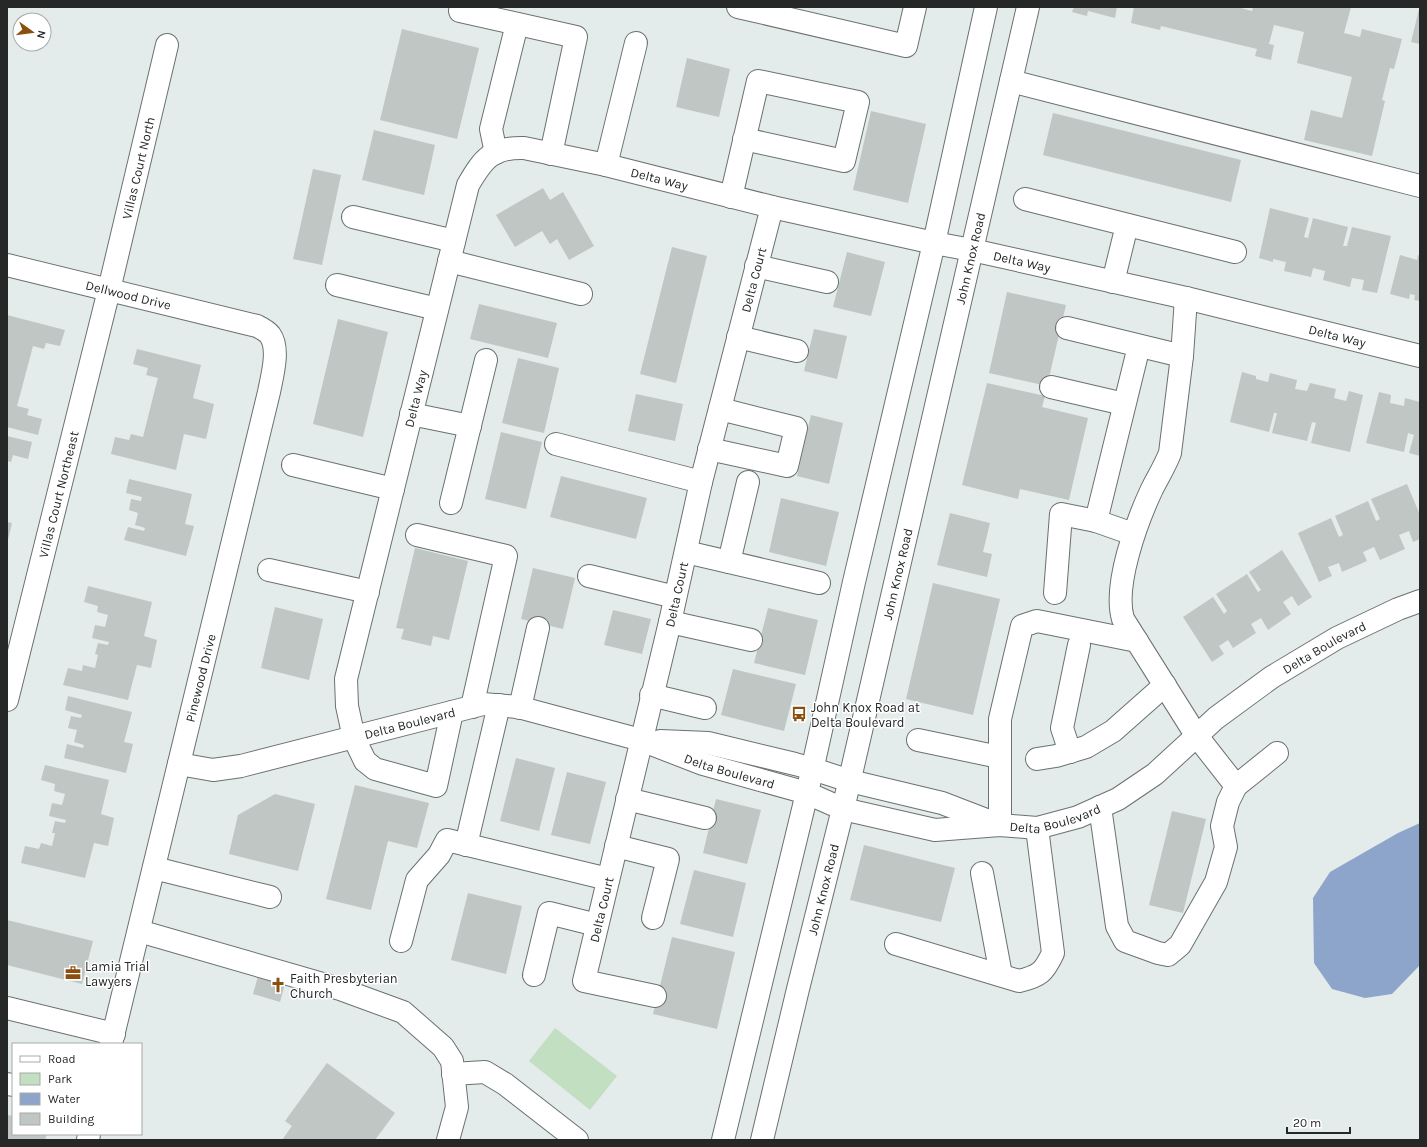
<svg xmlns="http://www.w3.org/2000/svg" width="1427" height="1147" font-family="Karla,sans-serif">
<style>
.green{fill:#c2dfc2}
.water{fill:#8da5cb}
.building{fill:#c0c6c4}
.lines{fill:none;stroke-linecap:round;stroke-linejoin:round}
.minor-casing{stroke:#6b7172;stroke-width:24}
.major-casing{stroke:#6b7172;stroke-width:24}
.minor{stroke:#fff;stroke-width:22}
.major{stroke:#fff;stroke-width:22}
.labels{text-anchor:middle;stroke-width:3;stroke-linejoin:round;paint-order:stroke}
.street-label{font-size:13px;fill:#262828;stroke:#fff}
.poi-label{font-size:13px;fill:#262828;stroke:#fff;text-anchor:start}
</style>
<rect width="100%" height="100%" fill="#e4ebeb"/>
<!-- green -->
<path class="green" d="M555,1028L617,1076L590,1110L529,1061Z"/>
<!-- water -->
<path class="water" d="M1420,823V965L1392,994L1365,998L1332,989L1314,963L1313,898L1330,872L1398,833Z"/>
<!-- building -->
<g class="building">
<path d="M1074,7H1117L1115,18L1088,11L1087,16L1072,12Z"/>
<path d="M1134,7H1237L1252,11L1253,7H1351L1344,33L1360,37L1362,29L1402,39L1394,69L1390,68L1382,100L1385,101L1372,156L1304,140L1311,110L1342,118L1352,77L1297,63L1304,32L1274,25L1269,44L1274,45L1271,60L1255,56L1257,49L1161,26L1160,30L1131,23Z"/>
<path d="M1419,9H1420V44L1411,42Z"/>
<path d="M402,29L479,48L457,139L380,120Z"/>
<path d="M687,58L730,69L719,117L676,107Z"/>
<path d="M871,111L926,124L908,203L853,190Z"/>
<path d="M1053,113L1241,160L1231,202L1043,155Z"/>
<path d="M374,130L435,145L424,195L362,180Z"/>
<path d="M313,169L341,175L322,265L293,259Z"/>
<path d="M543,188L550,200L563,192L594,246L569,260L557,239L550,244L542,231L515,247L496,215Z"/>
<path d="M1270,208L1309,218L1304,237L1308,238L1313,218L1348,227L1343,246H1347L1352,227L1391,236L1377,293L1362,290L1364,280L1352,278L1350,287L1323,280L1325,271L1313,268L1311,277L1284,271L1286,262L1273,259V262L1259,258Z"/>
<path d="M672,247L707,256L676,383L640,374Z"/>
<path d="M847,252L885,262L871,316L833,307Z"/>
<path d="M1400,255L1417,260L1418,255L1420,256V301L1414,300L1415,295L1410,294L1409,299L1390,294Z"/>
<path d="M1007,292L1066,305L1047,386L989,373Z"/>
<path d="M479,304L557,323L548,358L470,339Z"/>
<path d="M7,315L65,330L60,346L46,343L44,349L33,346L20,395L17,406L29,409L27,415L42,419L38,435L7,427Z"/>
<path d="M338,319L388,332L363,437L313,424Z"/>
<path d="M814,329L847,336L837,379L804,371Z"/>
<path d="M137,349L201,365L193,398L214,404L206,439L184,434L176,470L111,454L115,437L129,440L131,434L143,437L155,389L158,378L146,375L148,368L133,364Z"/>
<path d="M518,358L559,368L544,433L502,423Z"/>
<path d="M1242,372L1256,376V379L1268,382L1270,373L1297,380L1295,389L1307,391L1310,383L1336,389L1334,398L1346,401L1349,391L1363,395L1350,452L1311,443L1316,423L1312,422L1307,441L1272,433L1277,413H1274L1269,432L1230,422Z"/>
<path d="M987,383L1045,396L1042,407L1088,418L1069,500L1020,489L1018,499L962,485Z"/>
<path d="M1379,392L1391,395L1390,403L1404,406L1405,398L1420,402V456L1409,453L1414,435L1408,433L1404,452L1366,443Z"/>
<path d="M636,394L683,404L675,441L628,431Z"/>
<path d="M811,415L843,423L829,484L797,476Z"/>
<path d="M501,432L542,442L526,509L485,499Z"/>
<path d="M7,436L32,442L28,459L13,455L11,462L7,461Z"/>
<path d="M561,476L647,498L636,539L550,517Z"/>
<path d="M129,479L192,494L185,524L194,526L186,556L124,540L128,527L144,531L145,528L135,525L138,513L129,510L131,499L141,501L142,497L126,493Z"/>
<path d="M1407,484L1420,515V539L1413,542L1409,531L1399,535L1405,549L1380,560L1374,547L1363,552L1367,561L1342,572L1339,563L1328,567L1332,576L1319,582L1298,533L1331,518L1339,537L1343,535L1335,516L1368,501L1376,521L1380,519L1371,499Z"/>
<path d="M781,498L839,512L826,566L769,552Z"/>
<path d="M950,513L990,523L983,552L992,554L987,577L937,565Z"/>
<path d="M7,522L12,523L8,540H7Z"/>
<path d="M415,548L468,561L449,640L433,636L431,646L401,639L404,629L396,628Z"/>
<path d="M1282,550L1312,597L1298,606L1292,596L1283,602L1291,614L1268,630L1261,618L1251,624L1256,633L1233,648L1228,640L1219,646L1224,654L1212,662L1183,617L1213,597L1224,614L1227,611L1216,594L1247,574L1258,592L1261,590L1249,572Z"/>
<path d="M533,568L575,578L563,629L521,619Z"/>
<path d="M933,583L1000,599L973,715L906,699Z"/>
<path d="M88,586L152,602L144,636L157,640L151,668L137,665L128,700L63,685L68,668L82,671L83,665L95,668L98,655L95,654L98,643L108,645L109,642L92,638L95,625L105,627L108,615L97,612L98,606L84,602Z"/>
<path d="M275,607L323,619L309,680L261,668Z"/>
<path d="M768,608L818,620L805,675L754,663Z"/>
<path d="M613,610L651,619L642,654L604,645Z"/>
<path d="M733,669L796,684L784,731L721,715Z"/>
<path d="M68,696L132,712L124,742L133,744L126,773L64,758L67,744L83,748L84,745L74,742L77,730L68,728L71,716L81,718L82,715L65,710Z"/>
<path d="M516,758L555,768L539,831L500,821Z"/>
<path d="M45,765L109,780L101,814L114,818L108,846L94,843L85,878L21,863L25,846L39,849L41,843L52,846L55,833H52L55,821L65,823L66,820L49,816L52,803L62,805L65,794L54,791L55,784L41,780Z"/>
<path d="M567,772L606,782L590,844L551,835Z"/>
<path d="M355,785L429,803L417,848L388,841L371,910L326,899Z"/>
<path d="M275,794L315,804L298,871L229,854L238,815Z"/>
<path d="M716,799L761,810L747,864L703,853Z"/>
<path d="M1172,811L1206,819L1183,913L1149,905Z"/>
<path d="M864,845L955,868L941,922L850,900Z"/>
<path d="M694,870L746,883L733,937L680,924Z"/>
<path d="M468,893L522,906L506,974L451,960Z"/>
<path d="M7,920L93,941L82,984L7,965Z"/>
<path d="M672,937L735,952L717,1029L653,1014Z"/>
<path d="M258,976L285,984L280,1002L253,994Z"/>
<path d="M327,1063L395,1113L375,1140H282L292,1126L285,1121Z"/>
<path d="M7,1115L13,1116V1134H47L45,1140H7Z"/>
</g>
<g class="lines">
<defs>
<g id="minor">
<path d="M738,7L906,46L915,7"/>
<path d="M460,11L576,37L551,154"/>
<path d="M1011,81L1420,186"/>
<path d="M496,153L491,129L517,24"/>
<path d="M606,165L636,43"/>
<path d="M731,197L758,81L858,102L844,161L744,139"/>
<path d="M1025,199L1235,252"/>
<path d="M353,217L454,241"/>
<path d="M449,261L581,294"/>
<path id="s1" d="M7,265L257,326C261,328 267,331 270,335C280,349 272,376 269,392L111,1044"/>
<path d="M756,266L827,282"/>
<path d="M1113,282L1127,225"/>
<path d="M337,285L437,309"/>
<path d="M1186,298L1182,356L1170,453C1165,466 1158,477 1152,489C1137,521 1113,585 1123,619L1196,735L1236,786"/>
<path d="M1067,328L1182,356"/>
<path d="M738,337L797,351"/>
<path d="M1051,387L1124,404"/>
<path d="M411,414L470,426"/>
<path d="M556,444L701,482"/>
<path d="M709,449L787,466L796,428L720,409"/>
<path d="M293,465L393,489"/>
<path d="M451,503L486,360"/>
<path d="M1096,521L1139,346"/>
<path d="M417,535L506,556L472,707"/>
<path d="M686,552L819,583"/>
<path d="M729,562L748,482"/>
<path d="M269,570L368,592"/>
<path d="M589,576L675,597"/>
<path d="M1055,593L1061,514L1096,521L1133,534"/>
<path d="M670,622L751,640"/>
<path d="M651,695L705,708"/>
<path id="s2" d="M7,700L109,290L167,45"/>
<path d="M520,708L538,628"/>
<path id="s3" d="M452,712L436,786L375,769L365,761L354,738L347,706L346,679L468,185C483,159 492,147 524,148L606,165L772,207L934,243L972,250L1186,298L1420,356"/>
<path d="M918,740L999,757"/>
<path d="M660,741L708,743L795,764L813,769L850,781L942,803L994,823"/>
<path d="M1070,752L1062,728L1079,645"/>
<path d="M1037,759L1056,756L1086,747L1113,731L1165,685"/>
<path id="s4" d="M179,764L213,770L241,766L483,704L518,707L641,740L703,764L807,793L843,809L935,830L1000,825L1037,828L1078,817L1118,799L1155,774L1216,718L1272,677L1337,638L1398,609L1420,601"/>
<path d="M627,799L705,818"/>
<path d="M1100,807L1117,926L1125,941L1158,953L1168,955L1180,945L1216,882L1226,847L1222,826L1228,802L1236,786L1277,753"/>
<path d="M1000,825V719L1022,626L1037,621L1137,641"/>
<path d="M466,845L499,705"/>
<path d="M616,846L668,859L653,918"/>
<path d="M154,868L270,897"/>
<path d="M982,873L1001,975"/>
<path d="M139,931L340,989L403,1012L443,1047L452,1061L457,1107L448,1140"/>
<path d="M401,941L417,880L439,855L447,840L608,879"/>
<path d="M896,944L1019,981C1040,976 1044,972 1053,953L1037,828"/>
<path d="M534,975L549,913L597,925"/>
<path id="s5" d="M655,996L584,981L670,622L701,482L772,207"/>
<path d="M7,1008L114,1034"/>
<path d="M453,1074L485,1072L505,1084L577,1140"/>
<path d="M7,1084L13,1085"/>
<path d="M88,1140L89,1134"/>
</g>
<g id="major">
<path d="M723,1140L807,793L854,582L934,243L986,7"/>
<path id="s6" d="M762,1140L798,989L843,809L1028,7"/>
</g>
</defs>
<!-- minor casing -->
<use href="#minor" class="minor-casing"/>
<!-- major casing -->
<use href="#major" class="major-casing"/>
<!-- minor -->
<use href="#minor" class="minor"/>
<!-- major -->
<use href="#major" class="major"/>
</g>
<!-- icons -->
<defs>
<symbol id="bus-bare" viewBox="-9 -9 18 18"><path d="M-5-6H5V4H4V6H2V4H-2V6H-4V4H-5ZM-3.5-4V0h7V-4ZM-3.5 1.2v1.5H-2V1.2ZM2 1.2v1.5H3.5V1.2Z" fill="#8a4e0e" stroke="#fff" stroke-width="2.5" paint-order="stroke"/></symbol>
<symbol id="office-bare" viewBox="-9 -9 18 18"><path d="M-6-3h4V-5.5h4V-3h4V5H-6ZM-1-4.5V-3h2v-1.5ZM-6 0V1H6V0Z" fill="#8a4e0e" stroke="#fff" stroke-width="2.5" paint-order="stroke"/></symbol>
<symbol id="church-bare" viewBox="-9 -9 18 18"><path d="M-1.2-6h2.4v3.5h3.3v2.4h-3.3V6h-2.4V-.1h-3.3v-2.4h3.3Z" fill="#8a4e0e" stroke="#fff" stroke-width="2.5" paint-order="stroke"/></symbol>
</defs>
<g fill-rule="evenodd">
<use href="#bus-bare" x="788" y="703" width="22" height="22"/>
<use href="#office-bare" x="62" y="962" width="22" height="22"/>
<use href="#church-bare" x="267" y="974" width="22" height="22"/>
</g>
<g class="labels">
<!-- street labels -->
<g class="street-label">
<text dy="5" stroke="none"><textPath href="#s2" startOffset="548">Villas Court North</textPath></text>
<text dy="5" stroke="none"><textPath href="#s3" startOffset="957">Delta Way</textPath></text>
<text dy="5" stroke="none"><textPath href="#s6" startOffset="906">John Knox Road</textPath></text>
<text dy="5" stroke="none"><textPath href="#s3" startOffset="1329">Delta Way</textPath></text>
<text dy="5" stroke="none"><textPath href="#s5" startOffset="794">Delta Court</textPath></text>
<text dy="5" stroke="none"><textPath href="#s1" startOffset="125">Dellwood Drive</textPath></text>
<text dy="5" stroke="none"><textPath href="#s3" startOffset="1653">Delta Way</textPath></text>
<text dy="5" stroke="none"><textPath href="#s3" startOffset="526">Delta Way</textPath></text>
<text dy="5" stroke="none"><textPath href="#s2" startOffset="212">Villas Court Northeast</textPath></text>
<text dy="5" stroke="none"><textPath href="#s6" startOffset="582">John Knox Road</textPath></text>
<text dy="5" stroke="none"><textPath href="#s5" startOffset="470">Delta Court</textPath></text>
<text dy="5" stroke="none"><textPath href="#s4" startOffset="1229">Delta Boulevard</textPath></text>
<text transform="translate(200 678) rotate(-76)" y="5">Pinewood Drive</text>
<text dy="5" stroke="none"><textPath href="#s4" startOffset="237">Delta Boulevard</textPath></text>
<text dy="5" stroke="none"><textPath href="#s4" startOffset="569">Delta Boulevard</textPath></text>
<text dy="5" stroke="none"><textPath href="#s4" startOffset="905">Delta Boulevard</textPath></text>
<text dy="5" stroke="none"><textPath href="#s6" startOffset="258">John Knox Road</textPath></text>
<text dy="5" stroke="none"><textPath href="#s5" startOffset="146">Delta Court</textPath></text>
</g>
<!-- poi labels -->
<g class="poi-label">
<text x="811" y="712">John Knox Road at<tspan x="811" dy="15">Delta Boulevard</tspan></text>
<text x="85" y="971">Lamia Trial<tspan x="85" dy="15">Lawyers</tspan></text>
<text x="290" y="983">Faith Presbyterian<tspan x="290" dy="15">Church</tspan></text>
</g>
</g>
<!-- border -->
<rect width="1427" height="1147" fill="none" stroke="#262828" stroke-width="16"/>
<!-- legend -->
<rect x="12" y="1043" width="130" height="92" fill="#ffffff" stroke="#a8a9a9"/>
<rect x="20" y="1056" width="20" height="6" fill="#ffffff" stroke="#a8a9a9"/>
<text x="48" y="1063" font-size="12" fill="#262828">Road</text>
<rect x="20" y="1073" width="20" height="12" fill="#c2dfc2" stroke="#a8a9a9"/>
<text x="48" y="1083" font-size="12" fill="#262828">Park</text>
<rect x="20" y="1093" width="20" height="12" fill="#8da5cb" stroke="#a8a9a9"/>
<text x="48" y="1103" font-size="12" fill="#262828">Water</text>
<rect x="20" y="1113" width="20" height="12" fill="#c0c6c4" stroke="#a8a9a9"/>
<text x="48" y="1123" font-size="12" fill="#262828">Building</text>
<!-- north arrow -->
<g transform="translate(32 32) rotate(104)"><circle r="19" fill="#ffffff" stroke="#a8a9a9"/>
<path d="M0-3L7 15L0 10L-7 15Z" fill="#8a4e0e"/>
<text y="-6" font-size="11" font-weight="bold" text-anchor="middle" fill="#262828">N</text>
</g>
<!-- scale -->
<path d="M1287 1127v6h63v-6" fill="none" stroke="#262828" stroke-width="2"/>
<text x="1293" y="1127" font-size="12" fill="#262828" stroke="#ffffff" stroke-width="3" paint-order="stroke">20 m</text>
</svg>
